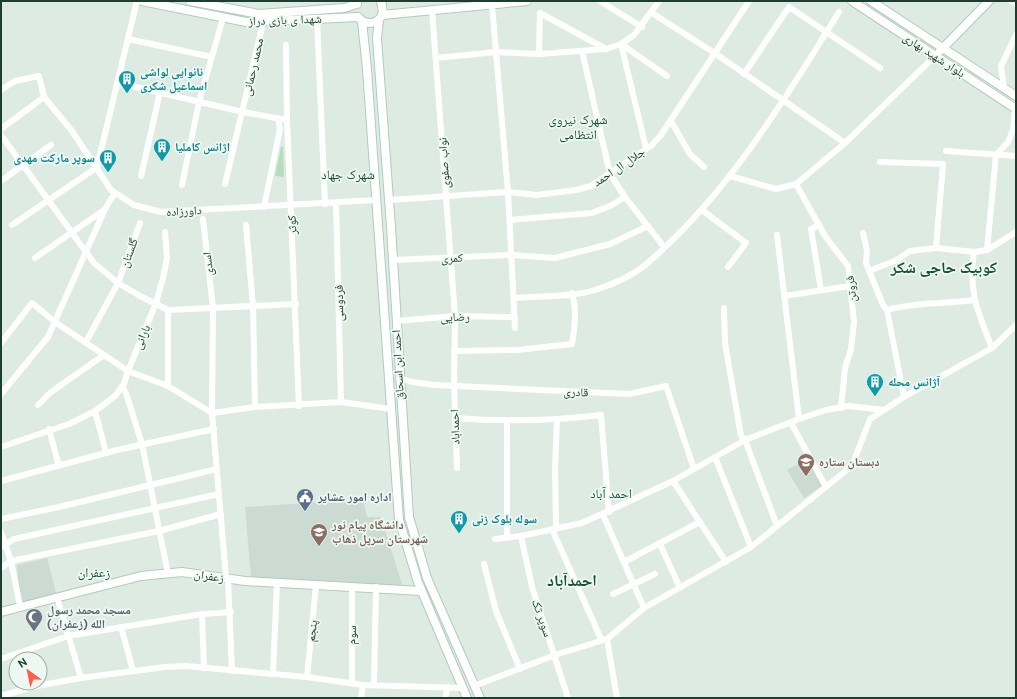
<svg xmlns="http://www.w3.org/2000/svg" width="1017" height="699" font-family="'DM Sans','Noto Naskh Arabic',sans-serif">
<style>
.built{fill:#ccdbd2}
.green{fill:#b4dfba}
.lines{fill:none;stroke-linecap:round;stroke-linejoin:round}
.secondary-casing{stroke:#b0ccbe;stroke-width:10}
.street{stroke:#fff;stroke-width:6}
.secondary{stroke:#fff;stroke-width:8}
.labels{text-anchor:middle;stroke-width:3.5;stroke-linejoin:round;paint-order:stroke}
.street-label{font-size:12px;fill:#1e3c30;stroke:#eef8f2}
.culture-label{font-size:12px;font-weight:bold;fill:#0d838f;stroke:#eef8f2;text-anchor:start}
.education-label{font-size:12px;font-weight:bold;fill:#785e54;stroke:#eef8f2;text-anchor:start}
.service-label{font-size:12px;font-weight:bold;fill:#4e5e75;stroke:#eef8f2;text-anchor:start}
.worship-label{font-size:12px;font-weight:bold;fill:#5b616d;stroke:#eef8f2;text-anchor:start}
.neighbourhood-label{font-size:13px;fill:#18503b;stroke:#eef8f2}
.district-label{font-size:16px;font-weight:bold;fill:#18503b;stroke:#eef8f2}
</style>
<rect width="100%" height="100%" fill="#deebe3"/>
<!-- built -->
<g class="built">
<path d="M807,459L825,484L804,498L787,470Z"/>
<path d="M363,499L367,517H381L402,584L399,586L251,578L245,507Z"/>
<path d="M47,558L57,597L22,601L19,600L17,565Z"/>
</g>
<!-- green -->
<path class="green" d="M281,147H283L284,177L275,176Z"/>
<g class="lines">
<defs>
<g id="secondary">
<path d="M142,1L246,22L358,17"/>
<path d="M190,1L259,14L344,8L357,4"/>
<path d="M852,1L1016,109"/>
<path d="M871,1L1016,96"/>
<path d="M382,15L527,1"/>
<path d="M359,18C368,27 380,23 383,12L381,1"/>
<path d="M379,20L377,38L391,227L409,517L427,578L480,698"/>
<path d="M362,21L367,69L399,520L418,582L467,698"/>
<path d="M940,51L989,1"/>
<path d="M1,612L141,576L182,572L245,581L421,591"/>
</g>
</defs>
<!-- secondary casing -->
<use href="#secondary" class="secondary-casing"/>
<!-- street -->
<g class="street">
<path d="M600,1L642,27"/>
<path d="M1011,1L1016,4"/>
<path d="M492,5L508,192L515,328"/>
<path d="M432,10L455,316L454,385L457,468"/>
<path d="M652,13L716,54L845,143"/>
<path d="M317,19L325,204"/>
<path d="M128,39L212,57"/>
<path d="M621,44L646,148"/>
<path d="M621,44L667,76"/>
<path d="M286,45L287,120L299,406"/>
<path d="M582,51L610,174L625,197L664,247"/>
<path d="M539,54L540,13L606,49"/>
<path d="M436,58L496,52L539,54L606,49L621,44L634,35L659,1"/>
<path d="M744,74L789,7L880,68"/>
<path d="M118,83L243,112L287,120"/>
<path d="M1004,88L1001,66L1016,35"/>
<path d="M1,90L15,81L39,76L44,97L72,131L111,190L134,205L161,212L377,200"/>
<path d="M671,121L690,154L704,167"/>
<path d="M1,129L44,97"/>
<path d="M1,135L94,263L118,283L140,296L168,310L296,304"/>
<path d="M946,151L1016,156"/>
<path d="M880,162L943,164L936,248"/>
<path d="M97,167L137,1"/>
<path d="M141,176L160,92"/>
<path d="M730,176L776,189L796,184L845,143L935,56"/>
<path d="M1,181L51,145"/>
<path d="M225,184L263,23"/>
<path d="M796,184L825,236L848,266L854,322L851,349L845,368L841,408"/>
<path d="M182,185L199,102L223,18"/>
<path d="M389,200L508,192L537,195L576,190L591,186L652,145L661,135L749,1"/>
<path d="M336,203L341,402"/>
<path d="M264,207L280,129L278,118"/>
<path d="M702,210L746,243L728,267"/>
<path d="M203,219L213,308L212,413L226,578"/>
<path d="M510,220L592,213L610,206L625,197"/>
<path d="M12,225L93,170"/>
<path d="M246,225L253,306L255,407"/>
<path d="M819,225L811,229L821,290"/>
<path d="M863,233L867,251L866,263L883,305L887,310L904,397"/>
<path d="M777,235L799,419"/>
<path d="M987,250L996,155L1008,142L1013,130L1015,108"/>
<path d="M974,252C968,292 978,312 992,348"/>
<path d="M35,258L104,210"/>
<path d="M392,260L511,255L555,258L610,244L648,226"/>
<path d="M869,271L897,260L910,251L936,248L974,252L987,250L1016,232"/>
<path d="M784,296L850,286"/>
<path d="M514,298C537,296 574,297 595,290C614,284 636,274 651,260C729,192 785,99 839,12"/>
<path d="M724,308L725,343L741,436L745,440L777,526"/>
<path d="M887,310C915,302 945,304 974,300"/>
<path d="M396,321L455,316L515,317"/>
<path d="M86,342L118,283L140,223"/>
<path d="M1,343L32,303L55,322L128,371L168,386L212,413L255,407L341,402L391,409"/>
<path d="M454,351L517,350L572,344C575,326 577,311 572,293"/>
<path d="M399,378L412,382L434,385L629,394L666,386L694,469"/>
<path d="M168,386V310"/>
<path d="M122,387L126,393L142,444L168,574"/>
<path d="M1,394L48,337L105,209L113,196"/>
<path d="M38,405L51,392L104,355"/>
<path d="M95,411L106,453"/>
<path d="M455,418C505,422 552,421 601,415L609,512"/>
<path d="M507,421V536"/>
<path d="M791,423L826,487"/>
<path d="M49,429L59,466"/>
<path d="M1,447L69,424L95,411L115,396L124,384L128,371L156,303L163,278L167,258L165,232"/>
<path d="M715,457L751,547"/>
<path d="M1,481L117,450L214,429"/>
<path d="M673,481L726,562"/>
<path d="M603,515L644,608"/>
<path d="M1,519L59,507L217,469"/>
<path d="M556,527L555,468L557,420"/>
<path d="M552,529L601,639"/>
<path d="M1,532L11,561L20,606"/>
<path d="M521,536L532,587L568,698"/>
<path d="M495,539L521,536L582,523L673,481L745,440L799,419L826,410L849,406L883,410"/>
<path d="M660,544L680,588"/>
<path d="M1,547L14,539L219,494"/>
<path d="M624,562L700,522"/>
<path d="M484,564L496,611L520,669"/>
<path d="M1,568L11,561L159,531L221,514"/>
<path d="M228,579L232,671"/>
<path d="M613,594L655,574"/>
<path d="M57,597L81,678"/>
<path d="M202,614L204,668"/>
<path d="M121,627L133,671"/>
<path d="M607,639L617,698"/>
<path d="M1,659L68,636L202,614L231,612"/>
<path d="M273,674L277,582"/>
<path d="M307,677L316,585"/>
<path d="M352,683V587"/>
<path d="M374,685L376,587"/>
<path d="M474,686L555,655L607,639L644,608L751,547L852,466L870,419L904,397L992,348L1016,325"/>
<path d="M1,696L37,686L81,678L165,667L186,666L307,677L363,685L463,688"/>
<path d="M361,698L363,685"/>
<path d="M445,698L448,687"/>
</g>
<!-- secondary -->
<use href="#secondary" class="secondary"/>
</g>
<!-- icons -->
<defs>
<symbol id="building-pin" viewBox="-11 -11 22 30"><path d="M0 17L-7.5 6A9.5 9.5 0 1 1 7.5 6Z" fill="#0f9aa8" stroke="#eef8f2"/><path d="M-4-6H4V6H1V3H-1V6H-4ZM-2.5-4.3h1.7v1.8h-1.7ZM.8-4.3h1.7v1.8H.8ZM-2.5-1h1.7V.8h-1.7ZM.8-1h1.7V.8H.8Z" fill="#fff"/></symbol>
<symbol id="school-pin" viewBox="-11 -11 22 30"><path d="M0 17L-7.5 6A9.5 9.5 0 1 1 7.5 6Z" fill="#8d6e63" stroke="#eef8f2"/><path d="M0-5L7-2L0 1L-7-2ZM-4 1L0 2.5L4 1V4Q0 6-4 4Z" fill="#fff"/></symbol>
<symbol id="civic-pin" viewBox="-11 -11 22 30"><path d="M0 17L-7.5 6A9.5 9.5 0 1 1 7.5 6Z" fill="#5c6f8a" stroke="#eef8f2"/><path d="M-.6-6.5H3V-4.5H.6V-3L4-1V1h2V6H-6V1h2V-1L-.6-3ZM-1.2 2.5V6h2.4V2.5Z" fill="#fff"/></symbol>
<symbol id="university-pin" viewBox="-11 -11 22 30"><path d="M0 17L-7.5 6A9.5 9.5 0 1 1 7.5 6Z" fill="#8d6e63" stroke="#eef8f2"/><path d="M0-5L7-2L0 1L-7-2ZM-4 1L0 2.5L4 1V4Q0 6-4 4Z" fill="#fff"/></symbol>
<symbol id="mosque-pin" viewBox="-11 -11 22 30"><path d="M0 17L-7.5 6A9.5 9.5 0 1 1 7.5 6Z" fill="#6b7280" stroke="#eef8f2"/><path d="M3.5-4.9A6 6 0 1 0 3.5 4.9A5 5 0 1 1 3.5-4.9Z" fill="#fff"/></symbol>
</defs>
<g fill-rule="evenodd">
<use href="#building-pin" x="117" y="69" width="20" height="27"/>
<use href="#building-pin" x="152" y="137" width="20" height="27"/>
<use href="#building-pin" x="98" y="148" width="20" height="27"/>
<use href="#building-pin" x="865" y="372" width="20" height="27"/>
<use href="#school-pin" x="796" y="452" width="20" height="27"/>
<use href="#civic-pin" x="295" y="487" width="20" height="27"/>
<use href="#building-pin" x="449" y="509" width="20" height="27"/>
<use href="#university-pin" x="309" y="522" width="20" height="27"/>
<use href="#mosque-pin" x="24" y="607" width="20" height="27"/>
</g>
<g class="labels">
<!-- street labels -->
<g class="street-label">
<text transform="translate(285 20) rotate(-2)" y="4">شهدا ی بازی دراز</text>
<text transform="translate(934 55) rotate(33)" y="4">بلوار شهید بهاری</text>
<text transform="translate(253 67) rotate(-77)" y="4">محمد رحمانی</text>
<text transform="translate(444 163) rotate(-94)" y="4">نواب صفوی</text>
<text transform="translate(619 167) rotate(-34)" y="4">جلال ال احمد</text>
<text transform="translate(184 211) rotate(-3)" y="4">داورزاده</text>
<text transform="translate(292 225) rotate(-93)" y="4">کوثر</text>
<text transform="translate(129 253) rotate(-70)" y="4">گلستان</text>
<text transform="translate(452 258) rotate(-2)" y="4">کمری</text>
<text transform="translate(208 264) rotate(-96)" y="4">اسدی</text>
<text transform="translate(851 289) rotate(-96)" y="4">فروتن</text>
<text transform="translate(339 303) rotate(-91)" y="4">فردوسی</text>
<text transform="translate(455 317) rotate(-2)" y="4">رضایی</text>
<text transform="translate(142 337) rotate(-67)" y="4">بارانی</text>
<text transform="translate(398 365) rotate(-93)" y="4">احمد ابن اسحاق</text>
<text transform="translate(576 392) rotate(2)" y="4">قادری</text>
<text transform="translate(455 427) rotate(-92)" y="4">احمداباد</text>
<text transform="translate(209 576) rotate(8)" y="4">زعفران</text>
<text transform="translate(542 618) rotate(71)" y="4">سوپر تک</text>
<text transform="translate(312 631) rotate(-84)" y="4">پنجم</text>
<text transform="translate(352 635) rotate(-90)" y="4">سوم</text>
</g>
<!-- culture labels -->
<g class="culture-label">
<text x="140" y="76">نانوایی لواشی<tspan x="140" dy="14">اسماعیل شکری</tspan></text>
<text x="175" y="151">اژانس کاملیا</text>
<text x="95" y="162" text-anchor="end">سوپر مارکت مهدی</text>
<text x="888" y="386">آژانس محله</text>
<text x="472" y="523">سوله بلوک زنی</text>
</g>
<!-- education labels -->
<g class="education-label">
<text x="819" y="466">دبستان ستاره</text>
<text x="332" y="529">دانشگاه پیام نور<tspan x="332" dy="14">شهرستان سرپل ذهاب</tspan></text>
</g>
<!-- service labels -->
<g class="service-label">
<text x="318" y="501">اداره امور عشایر</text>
</g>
<!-- worship labels -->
<g class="worship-label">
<text x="47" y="614">مسجد محمد رسول<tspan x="47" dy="14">الله (زعفران)</tspan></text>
</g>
<!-- neighbourhood labels -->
<g class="neighbourhood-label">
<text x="578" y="124">شهرک نیروی<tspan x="578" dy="15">انتظامی</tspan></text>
<text x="348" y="179">شهرک جهاد</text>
<text x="611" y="498">احمد آباد</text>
<text x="94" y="577">زعفران</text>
</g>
<!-- district labels -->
<g class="district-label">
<text x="944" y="273">کوبیک حاجی شکر</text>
<text x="572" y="586">احمدآباد</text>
</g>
</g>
<!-- border -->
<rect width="1017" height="699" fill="none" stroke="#1e3c30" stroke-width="4"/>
<!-- north arrow -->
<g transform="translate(28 671) rotate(327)"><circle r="19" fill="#eef8f2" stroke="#9bada4"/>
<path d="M0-3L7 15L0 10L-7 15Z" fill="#ff5d48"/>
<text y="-6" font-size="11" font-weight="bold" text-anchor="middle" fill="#1e3c30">N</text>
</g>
</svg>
